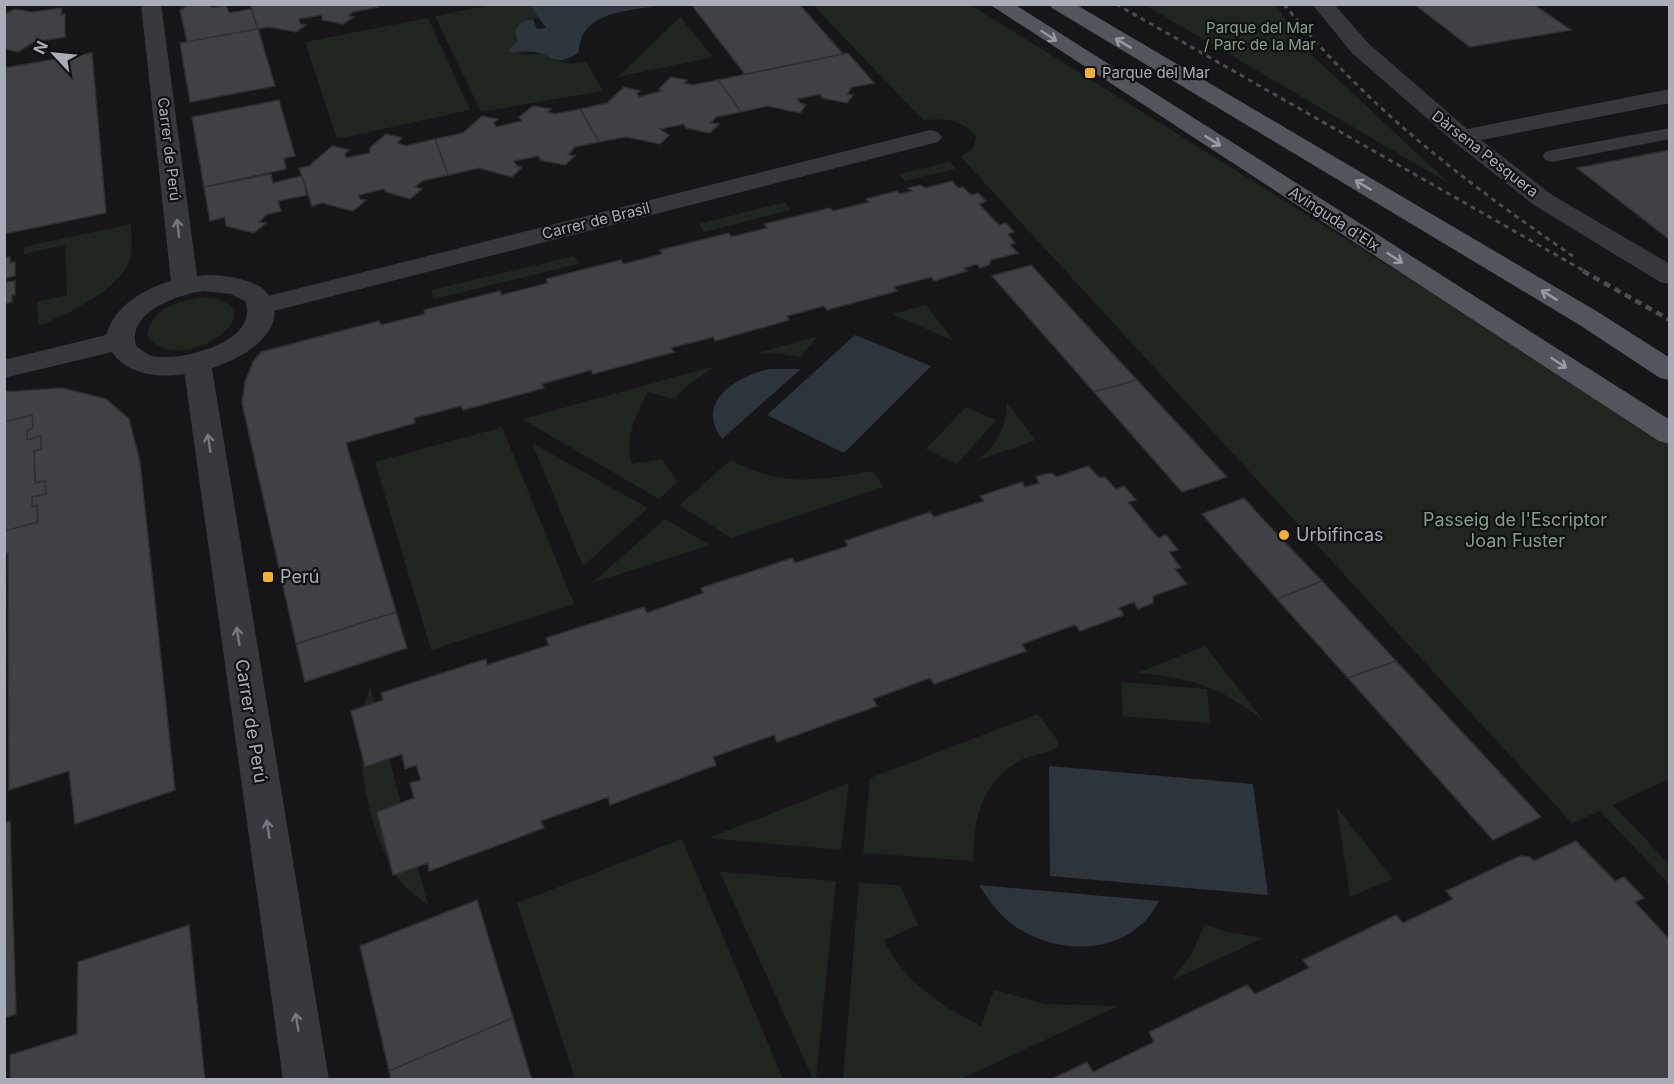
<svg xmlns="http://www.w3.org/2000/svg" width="1674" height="1084" font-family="Inter,sans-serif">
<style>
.green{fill:#1e261f}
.water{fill:#2c353c}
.building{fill:#404145;stroke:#303034;stroke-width:1.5}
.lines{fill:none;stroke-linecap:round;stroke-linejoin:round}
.service{fill:#37383d;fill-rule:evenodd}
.minor{fill:#37383d;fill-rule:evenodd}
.tertiary{fill:#37383d;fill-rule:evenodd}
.primary{fill:#53555c;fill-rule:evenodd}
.rail-far1{stroke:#4a4c52;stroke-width:3;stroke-dasharray:5 4.5;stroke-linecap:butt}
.rail{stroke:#4a4c52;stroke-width:4.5;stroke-dasharray:7 5;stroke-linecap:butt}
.oneway{stroke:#979ba6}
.oneway2{stroke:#757881}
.poi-dot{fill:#f2b134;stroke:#111113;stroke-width:2}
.labels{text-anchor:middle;stroke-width:4.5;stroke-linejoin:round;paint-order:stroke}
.far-park-label{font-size:15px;fill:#7fa381;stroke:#111113}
.far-poi-label{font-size:15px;fill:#a8adb8;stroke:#111113;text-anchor:start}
.far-street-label{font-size:15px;fill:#a8adb8;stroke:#111113}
.park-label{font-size:18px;fill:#7fa381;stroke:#111113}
.poi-label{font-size:18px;fill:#a8adb8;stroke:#111113;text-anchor:start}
.street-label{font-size:18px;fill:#a8adb8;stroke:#111113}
</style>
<rect width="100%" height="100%" fill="#161618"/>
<!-- green -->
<g class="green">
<path d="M491,5H539L545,15L529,21L515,50C524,58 533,53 544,54C549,54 552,58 557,60C565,65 576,63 586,62L603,91L481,112L435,16Z"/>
<path d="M813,5H971L1488,328L1669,445V779L1613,805L1669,864V884L1600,811L1572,823L961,157L974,147L976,136C959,118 947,119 923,120Z"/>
<path d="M1145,5H1276L1304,48L1450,184Z"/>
<path d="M680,17L713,57L618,77Z"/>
<path d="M428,18L470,110L337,139L305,42Z"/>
<path d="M950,162L956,169L905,181L899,174Z"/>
<path d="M785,202L791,210L704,232L699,224Z"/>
<path d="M131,224C131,235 133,252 129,262C116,292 67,314 39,326L37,302L67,295L65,245L24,254V247Z"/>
<path d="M574,256L578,264L434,299L431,290Z"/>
<path d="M202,297C289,304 177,383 147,335C151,308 179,301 202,297Z"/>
<path d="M926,305L954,341L892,314Z"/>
<path d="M818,336L800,357L773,353L755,354Z"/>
<path d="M715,366L687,386L674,399L648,392C636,415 624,437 632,464L662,459L677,482L659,499L522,419Z"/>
<path d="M1007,403L1036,440L978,460C997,445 1006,427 1007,403Z"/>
<path d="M966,407L996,420L957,464L926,449Z"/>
<path d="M502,427L574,604L431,650L375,462Z"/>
<path d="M532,443L648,508L583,566Z"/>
<path d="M731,460C780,488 820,480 873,471L883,487L731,538L679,505Z"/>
<path d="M665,519L710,545L592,583Z"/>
<path d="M1205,646L1264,721C1223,688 1189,677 1137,673Z"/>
<path d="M1121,682L1207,689L1210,723L1123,716Z"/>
<path d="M370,687L428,905C419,898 407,890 400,881C372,842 354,761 363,713C364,704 367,695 370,687Z"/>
<path d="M1038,714L1058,741V746C1049,754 1034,754 1023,759C983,779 972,819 974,861L863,853L870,778Z"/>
<path d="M849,783L841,850L708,838Z"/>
<path d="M1337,808L1393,879L1350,897Z"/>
<path d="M682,839L783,1079H575L517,903Z"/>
<path d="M720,872L836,881L816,1079H813Z"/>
<path d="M859,883L900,885L918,925L884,940C901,979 944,1008 981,1026L994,990L1046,1004L1118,1006L961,1079H843Z"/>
<path d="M1205,924L1227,932L1264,938L1172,980L1191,955Z"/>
</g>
<!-- water -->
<g class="water">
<path d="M654,5L655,6C625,12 580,12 579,52C554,69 556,55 535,52C527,51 518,52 511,53L509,50L518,41L515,30L522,22L533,19L537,29L546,28L530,5Z"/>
<path d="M855,335L931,366L844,453L767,415Z"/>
<path d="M769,369H801L722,439C694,401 737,377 769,369Z"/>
<path d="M1049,766L1253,784L1268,895L1050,876Z"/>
<path d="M979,885L1159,901C1132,954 1065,957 1019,929C1001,918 990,902 979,885Z"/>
</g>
<!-- building -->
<g class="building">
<path d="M190,4H207L213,8L226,5L229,13L252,9L258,29L187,42L180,10Z"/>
<path d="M250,4H378L379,7L353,12L348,16L354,17L343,24L322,20V15L299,19L300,24L306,25L296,32L269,27L258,29Z"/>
<path d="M691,4L800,5L843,54L742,75L744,73Z"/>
<path d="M1414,4H1533L1571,30L1470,47Z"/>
<path d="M62,8L61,15L65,14V37L34,42L18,52L5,49L4,14L15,9L32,12Z"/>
<path d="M258,29L275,86L190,102L180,43Z"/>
<path d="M92,53L106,213L4,234V68Z"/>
<path d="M848,53L874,83L852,87L847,94L853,95L847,103L822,98L820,94L797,99L800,103L806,105L800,113L767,106L741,112L718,80Z"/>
<path d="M671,77L687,80L684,83L693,85L718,80L741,112L716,117L711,123L719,124L710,133L686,128L684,124L660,129L669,135L660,144L626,137L599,142L580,109L607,103L624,87L640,91L637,93L639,97L662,91L659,89Z"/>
<path d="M279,100L295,156L284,158L286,169L204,187L192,117Z"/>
<path d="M533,106L551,109L547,112L555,114L580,109L599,142L575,147L568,155L575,156L565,165L540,160L539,156L514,161L517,166L522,167L512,177L479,168L448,175L435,139L463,133L482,116L498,119L494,123L496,127L522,121L519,117Z"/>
<path d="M386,134L402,138L397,143L406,146L435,139L448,175L422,181L415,187L422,189L410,199L386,192L384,189L359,195L360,199L366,200L353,211L322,203L312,206L299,168L309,166L332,146L349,150L345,154L346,158L370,153V148Z"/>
<path d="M1670,150V240L1577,168Z"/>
<path d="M271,174L273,183L302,176L307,195L278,201L281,211L268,214L259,222L266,223L254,233L226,226L225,217L210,221L204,187Z"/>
<path d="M952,181L958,188L963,187L971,195L978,193L986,201L979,204L999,225L1006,223L1014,232L1008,234L1015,243L1010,245L1018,253L991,260L989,265L980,268L977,264L964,268L967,271L934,281L931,277L894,287L897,291L827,310L824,306L787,316L789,320L715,341L713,337L671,348L674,352L593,374L591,370L542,384L544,388L463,410L461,406L414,418L415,423L346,443L396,612L296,644L242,403L245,382L253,362L261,352L379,321L381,325L425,314L424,310L500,291L501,295L548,283L546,279L621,260L623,264L662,254L660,250L729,233L731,237L767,228L764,224L830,208L833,211L869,202L866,199L897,191L900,194L912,191L908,188L920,185L926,188Z"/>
<path d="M10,257V263L15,262V276L6,278V282L15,281V295H12V302L4,304V258Z"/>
<path d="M1031,265L1137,380L1094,392L992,276Z"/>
<path d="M1137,380L1227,477L1182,492L1094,392Z"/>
<path d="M62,388L106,399L129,419L140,462L175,790L75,824L69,771L9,790L8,553L4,554V531L38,522L37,505L32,507V497L46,494L45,481L35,483L34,451L41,449V436L27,440V430L33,428L32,415L4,422V392Z"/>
<path d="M32,415L33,428L27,430V440L41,436V449L34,451L35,483L45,481L46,494L32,497V507L37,505L38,522L4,531V422Z"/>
<path d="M1088,466L1100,478L1105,477L1116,489L1124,486L1136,500L1128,502L1158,538L1166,535L1178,550L1169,552L1181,568L1175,569L1187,584L1153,596V603L1138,609L1134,602L1119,608L1124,615L1080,631L1075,625L1022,644L1026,651L934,684L930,678L873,699L877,706L777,742L774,735L713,757L716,765L610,805L608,797L541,821L544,828L429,871L428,863L393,875L377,812L414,798L410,783L421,780L416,765L405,769L402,754L365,767L351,711L383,700L381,693L486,659L487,665L549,645L546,638L644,607L647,613L703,593L701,588L792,558L795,563L848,546L845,541L930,512L934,517L984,501L980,496L1022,482L1025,487L1039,483L1036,477L1045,474L1051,473L1057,477Z"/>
<path d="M1244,498L1259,515L1322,581L1277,599L1202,514Z"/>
<path d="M1322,581L1396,661L1348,678L1277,599Z"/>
<path d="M396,612L407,648L305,682L296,644Z"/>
<path d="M1396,661L1541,817L1493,840L1348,678Z"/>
<path d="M10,821L16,1014L4,1018V823Z"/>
<path d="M1576,841L1615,881L1624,877L1644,898L1635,902L1670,940V1080H1050L1087,1062L1093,1072L1154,1042L1149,1032L1247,985L1255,994L1309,968L1303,960L1396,915L1403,923L1453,899L1446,891L1520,856L1530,857L1534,861Z"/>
<path d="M477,900L513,1018L389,1071L360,946Z"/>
<path d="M189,925L205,1080H10V1055L77,1034L78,962Z"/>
<path d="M513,1018L532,1080H391L389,1071Z"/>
</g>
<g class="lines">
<!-- service -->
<path class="service" d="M1670,128V139L1552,162L1545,160L1543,156L1545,152L1552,150Z"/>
<!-- minor -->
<g class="minor">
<path d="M1312,4H1334L1368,43L1467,129L1670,89V103L1481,140L1552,195L1670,264V284L1660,282L1534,205L1454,142L1352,53Z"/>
<path d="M930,130L938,132L942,137L938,142L262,314L252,312L248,306L252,300Z"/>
<path d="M197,354L207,356L211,363L329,1080H283L183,363L187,356Z"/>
</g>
<!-- tertiary -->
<path class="tertiary" d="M141,4H161L197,276C216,273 238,277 255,284C263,287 268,293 271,300C299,353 148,408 112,352L4,378V360L106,335C115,306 143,289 171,281ZM204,291L231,294L245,301C261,342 180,362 152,356C146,354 141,349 136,346C126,312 179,294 204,291Z"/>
<!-- primary -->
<g class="primary">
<path d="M989,4H1014L1670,420V444L1659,441Z"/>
<path d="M1049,4H1075L1598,312L1670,358V380L1660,378L1578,324L1052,8Z"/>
</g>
<!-- rail-far1 -->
<g class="rail-far1">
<path d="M1116,4L1586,272"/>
<path d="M1284,4C1368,109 1464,181 1574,257"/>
</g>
<!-- rail -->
<path class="rail" d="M1583,271L1670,320"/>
</g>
<!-- one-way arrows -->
<defs><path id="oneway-shaft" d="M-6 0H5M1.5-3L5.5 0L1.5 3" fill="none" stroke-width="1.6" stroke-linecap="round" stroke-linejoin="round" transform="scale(1.5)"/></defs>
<g class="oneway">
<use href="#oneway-shaft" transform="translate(1049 36) rotate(33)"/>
<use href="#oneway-shaft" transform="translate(1123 43) rotate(-149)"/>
<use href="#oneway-shaft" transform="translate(1213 141) rotate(33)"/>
<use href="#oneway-shaft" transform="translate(1363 185) rotate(-149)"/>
<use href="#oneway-shaft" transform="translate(1395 258) rotate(33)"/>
<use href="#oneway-shaft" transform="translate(1549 295) rotate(-149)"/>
<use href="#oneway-shaft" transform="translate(1559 363) rotate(33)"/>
</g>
<g class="oneway2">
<use href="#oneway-shaft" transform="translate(178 228) rotate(-97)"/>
<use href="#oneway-shaft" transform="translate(209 443) rotate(-99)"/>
<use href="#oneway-shaft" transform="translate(238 636) rotate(-99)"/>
<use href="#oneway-shaft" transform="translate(268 829) rotate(-99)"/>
<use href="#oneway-shaft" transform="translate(297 1022) rotate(-99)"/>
</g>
<!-- markers -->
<g class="poi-dot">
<rect x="1084" y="67" width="12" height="12" rx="3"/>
<circle cx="1284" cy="535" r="6"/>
<rect x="262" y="571" width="12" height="12" rx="3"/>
</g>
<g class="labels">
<!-- far-park labels -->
<g class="far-park-label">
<text x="1260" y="33">Parque del Mar<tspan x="1260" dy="17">/ Parc de la Mar</tspan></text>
</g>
<!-- far-poi labels -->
<g class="far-poi-label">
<text x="1102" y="78">Parque del Mar</text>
</g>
<!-- far-street labels -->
<g class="far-street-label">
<text transform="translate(169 149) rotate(83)" y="5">Carrer de Perú</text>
<text transform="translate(1485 154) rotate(38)" y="5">Dàrsena Pesquera</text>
<text transform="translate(1334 219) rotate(33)" y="5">Avinguda d'Elx</text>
<text transform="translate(596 221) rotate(-14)" y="5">Carrer de Brasil</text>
</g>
<!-- park labels -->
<g class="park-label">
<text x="1515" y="526">Passeig de l'Escriptor<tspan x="1515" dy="21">Joan Fuster</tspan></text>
</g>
<!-- poi labels -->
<g class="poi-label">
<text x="1296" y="541">Urbifincas</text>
<text x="280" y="583">Perú</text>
</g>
<!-- street labels -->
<g class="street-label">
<text transform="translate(251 721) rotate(81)" y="6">Carrer de Perú</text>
</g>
</g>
<!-- border -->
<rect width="1674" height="1084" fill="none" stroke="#a8adb8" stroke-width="12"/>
<!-- north arrow -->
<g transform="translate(54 54) rotate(296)" stroke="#111113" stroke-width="4.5" paint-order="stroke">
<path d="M0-4.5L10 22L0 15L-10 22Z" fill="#a8adb8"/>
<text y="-9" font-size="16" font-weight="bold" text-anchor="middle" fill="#a8adb8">N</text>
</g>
</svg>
